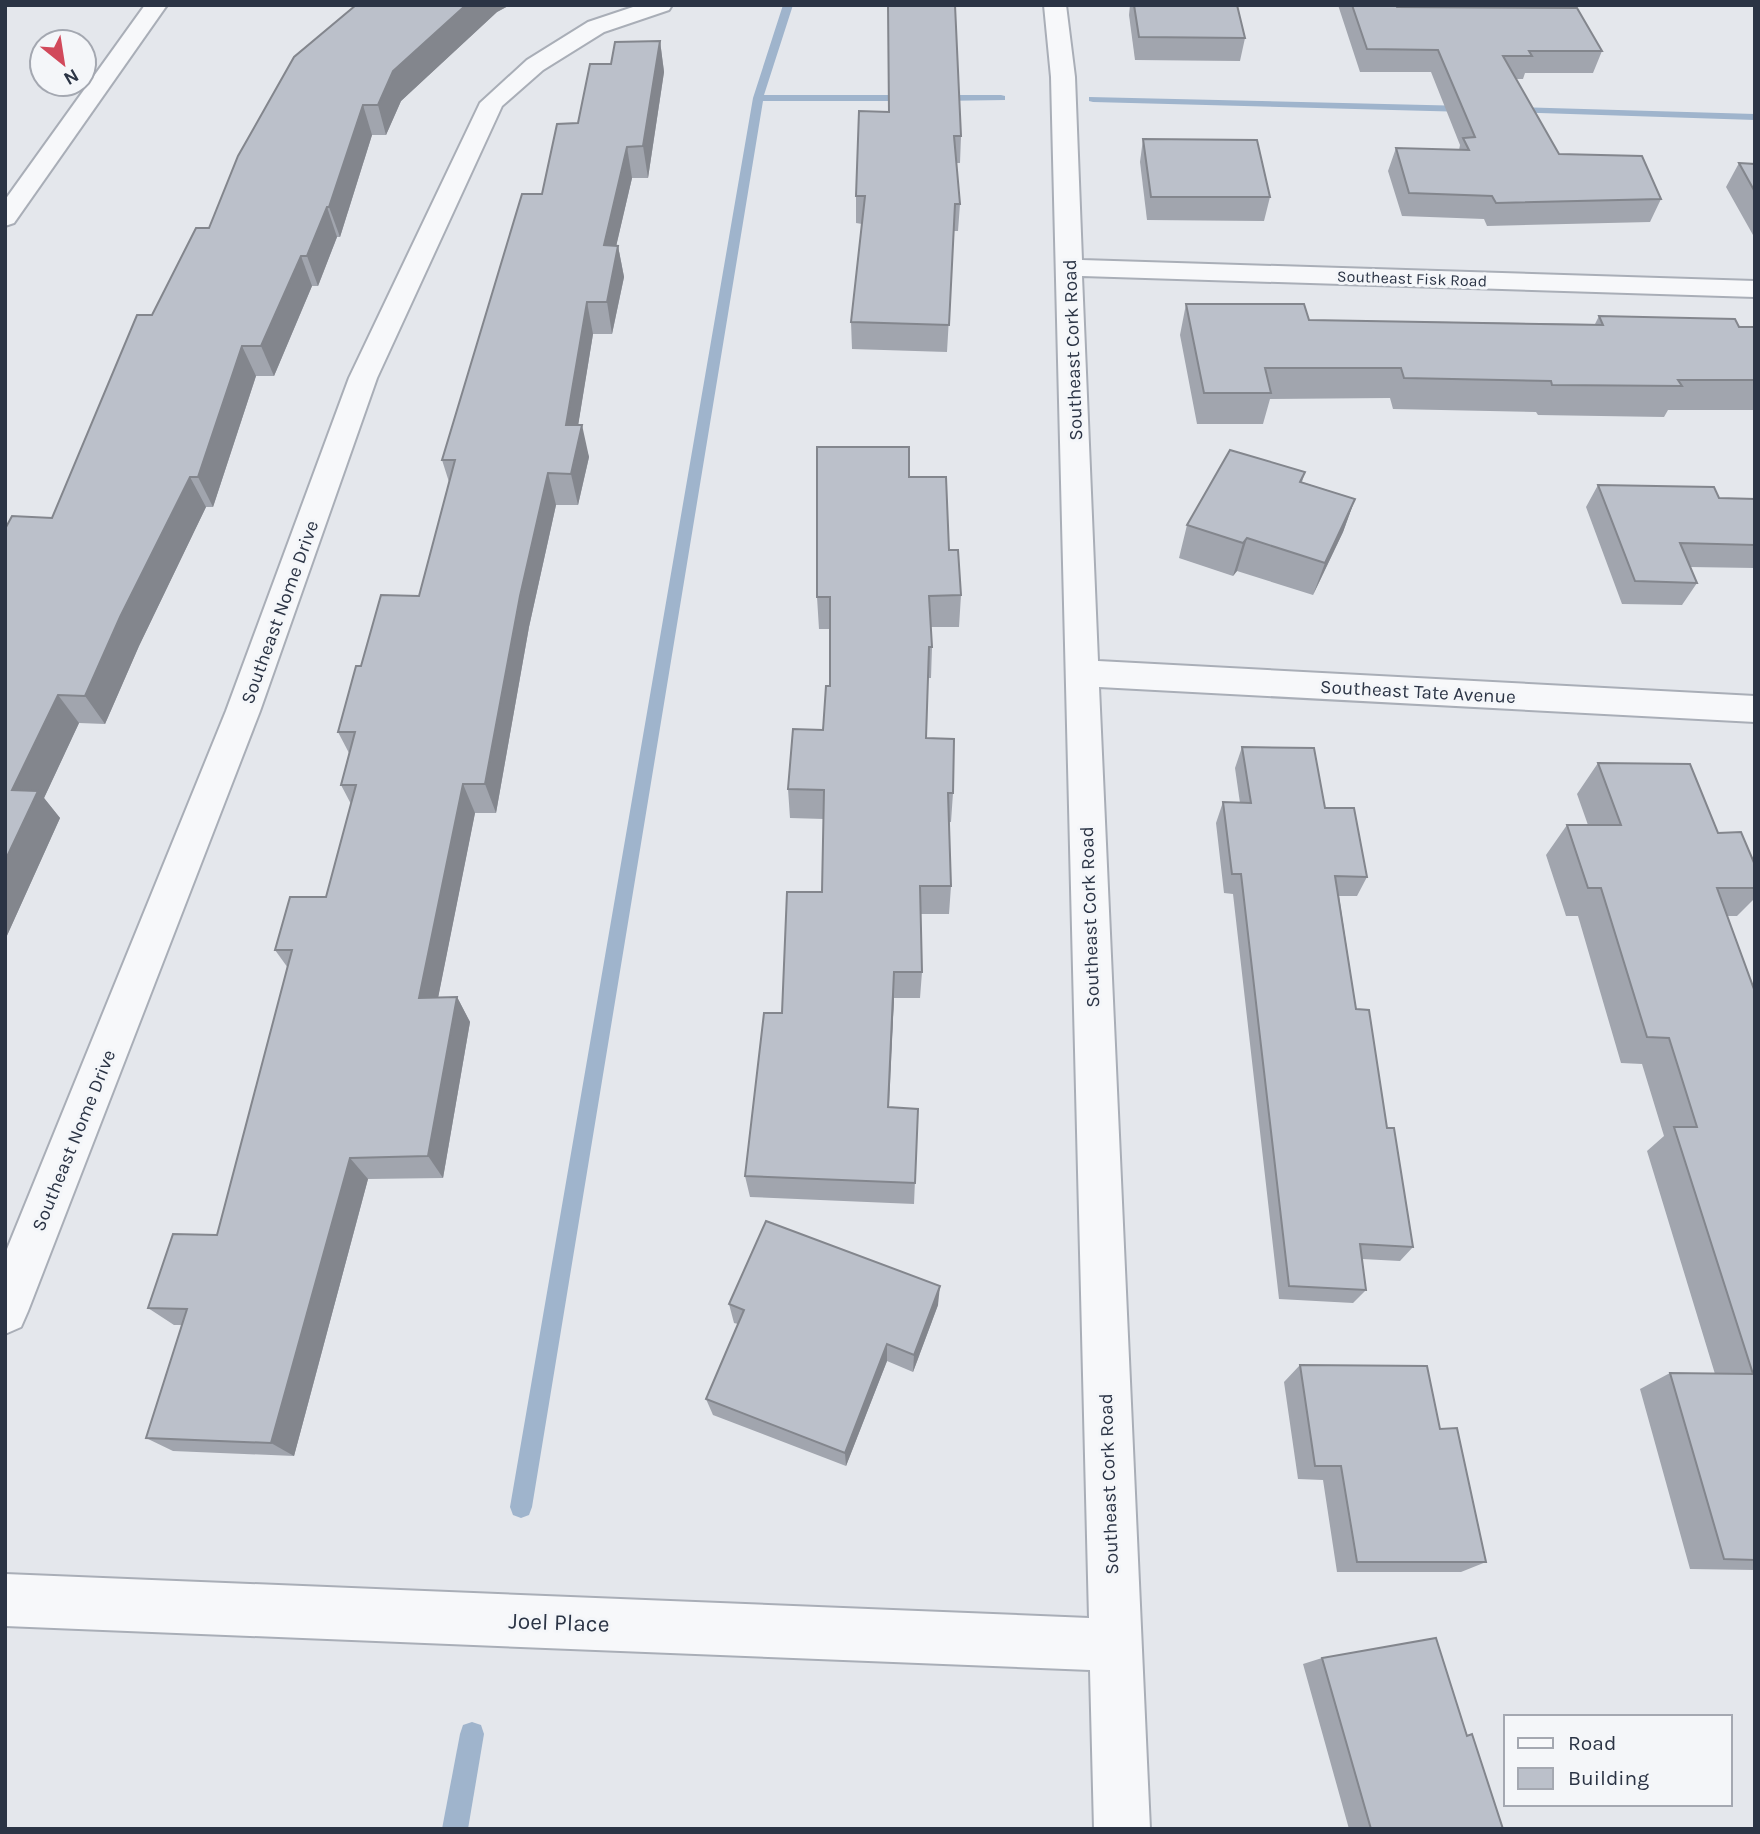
<svg xmlns="http://www.w3.org/2000/svg" width="1760" height="1834" font-family="Karla,sans-serif">
<style>
.lines{fill:none;stroke-linecap:round;stroke-linejoin:round}
.stream{fill:#9fb4cc;fill-rule:evenodd}
.minor-casing{stroke:#a9aeb7;stroke-width:4}
.tertiary-casing{stroke:#a9aeb7;stroke-width:4}
.minor{fill:#f7f8fa;fill-rule:evenodd}
.tertiary{fill:#f7f8fa;fill-rule:evenodd}
.wall{fill:#a1a5ae}
.shaded-wall{fill:#83868d}
.building{fill:#bbc0ca;stroke:#83868d;stroke-width:2}
.labels{text-anchor:middle;stroke-width:6;stroke-linejoin:round;paint-order:stroke}
.far-street-label{font-size:16px;fill:#2b3445;stroke:#f4f6f9}
.street-label{font-size:19px;fill:#2b3445;stroke:#f4f6f9}
.near-street-label{font-size:23px;fill:#2b3445;stroke:#f4f6f9}
</style>
<rect width="100%" height="100%" fill="#e4e7ec"/>
<g class="lines">
<!-- stream -->
<g class="stream">
<path d="M783,5H793L764,95H910L915,98L910,101H763L532,1507L529,1515L521,1518L513,1515L510,1507L753,98Z"/>
<path d="M1001,95L1005,96V100L938,101L933,98L938,95Z"/>
<path d="M1089,97L1468,106L1473,109L1468,112L1093,102L1089,101Z"/>
<path d="M1513,107L1755,114V120L1509,112V108Z"/>
<path d="M472,1722L481,1725L484,1734L468,1829H442L460,1734L463,1725Z"/>
</g>
<defs>
<g id="minor">
<path d="M639,5H672L669,10L604,32L543,70L502,106L377,378L260,711L28,1311L21,1327L5,1334V1254L226,711L349,378L480,103L527,60L588,22Z"/>
<path d="M1044,5H1066L1075,77L1082,260L1755,281V297L1082,276L1098,661L1755,696V722L1099,687L1150,1829H1094L1090,1670L5,1626V1574L1089,1618L1051,77Z"/>
</g>
<path id="tertiary" d="M145,5H167L14,223L5,226V200Z"/>
</defs>
<!-- minor casing -->
<use href="#minor" class="minor-casing"/>
<!-- tertiary casing -->
<use href="#tertiary" class="tertiary-casing"/>
<!-- minor -->
<use href="#minor" class="minor"/>
<!-- tertiary -->
<use href="#tertiary" class="tertiary"/>
</g>
<!-- wall -->
<g class="wall">
<path d="M356,5H510L497,12L401,101L386,135H372L340,237H337L318,286H312L274,376H256L213,507H206L139,646L105,724L79,723L44,798L60,818L5,940V529L52,518L152,315Z"/>
<path d="M1130,5H1237L1245,38L1240,61L1135,60L1129,15Z"/>
<path d="M1338,5H1396L1397,7L1602,51L1593,73H1525L1523,79H1516L1559,154L1661,199L1650,222L1487,226L1484,219L1402,216L1388,171L1396,148L1459,150L1460,145L1431,72H1360Z"/>
<path d="M660,41L664,72L648,178H632L616,246H618L624,277L612,334H593L578,425L589,457L578,505H556L529,627L496,813H475L438,998L457,997L470,1022L443,1178L368,1179L294,1456L173,1451L146,1438L182,1325H174L148,1308L217,1235L288,968L275,950L326,897L351,804L341,785L349,753L338,732L361,666L419,596L449,482L442,460L542,194L578,123L611,64Z"/>
<path d="M859,111L961,136L960,163H956L960,204L958,231H954L947,352L852,349L851,322L862,224L856,223V196Z"/>
<path d="M1143,139L1270,197L1264,221L1147,220L1140,162Z"/>
<path d="M1739,163L1755,164V235H1753L1726,187Z"/>
<path d="M1186,304L1309,320L1595,324L1599,316L1755,327V410H1668L1664,417L1538,415L1536,412L1393,409L1390,398L1270,399L1263,424H1197L1180,335Z"/>
<path d="M1305,472L1302,482L1355,499L1343,532L1313,595L1237,571L1233,576L1179,558L1187,525Z"/>
<path d="M909,477L949,550L961,595L959,627H931L932,647L931,678H928L926,738L953,793L951,822H949L951,886L949,914H920L922,972L920,998H894L889,1107L918,1109L914,1204L750,1197L745,1176L782,1013L822,892L824,819L790,818L788,789L823,730L830,686V629H819L817,597Z"/>
<path d="M1598,485L1719,498L1755,499V568L1690,567L1697,583L1682,605L1622,604L1586,507Z"/>
<path d="M1242,747L1325,808L1367,877L1357,896H1339L1356,1009L1387,1128L1413,1247L1400,1261L1362,1259L1366,1290L1353,1303L1279,1299L1233,894L1224,893L1216,823L1223,802L1240,803L1235,768Z"/>
<path d="M1598,763L1718,833L1755,865V898L1737,916H1727L1755,992V1570L1690,1569L1640,1389L1670,1373L1715,1374L1647,1151L1664,1136L1642,1064L1621,1063L1578,916H1566L1546,855L1567,825H1588L1577,794Z"/>
<path d="M729,1304L938,1305L913,1372L887,1361L846,1466L713,1415L706,1399L738,1324L734,1323Z"/>
<path d="M1300,1365L1440,1429L1486,1562L1461,1572H1337L1323,1480L1298,1479L1284,1382Z"/>
<path d="M1322,1658L1467,1735L1472,1734L1503,1829H1349L1303,1664Z"/>
</g>
<!-- shaded-wall -->
<g class="shaded-wall">
<path d="M466,5H510L497,12L401,101L386,135L378,105L393,71Z"/>
<path d="M660,41L664,72L648,178L643,146Z"/>
<path d="M363,105L372,135L340,237L329,207Z"/>
<path d="M627,147L632,178L609,277L604,245Z"/>
<path d="M327,207L337,237L318,286L307,256Z"/>
<path d="M618,246L624,277L612,334L607,302Z"/>
<path d="M301,256L312,286L274,376L261,346Z"/>
<path d="M587,302L593,334L573,457L566,425Z"/>
<path d="M242,346L256,376L213,507L198,477Z"/>
<path d="M582,425L589,457L578,505L571,474Z"/>
<path d="M548,473L556,505L529,627L496,813L485,784L520,596Z"/>
<path d="M190,477L206,507L139,646L105,724L85,696L120,617Z"/>
<path d="M1355,499L1343,532L1313,595L1325,563Z"/>
<path d="M1247,538L1237,571L1233,576L1243,543Z"/>
<path d="M58,695L79,723L44,798L60,818L5,940V860L12,790Z"/>
<path d="M463,784L475,813L433,1023L419,998Z"/>
<path d="M894,972V998L887,1130L888,1107Z"/>
<path d="M457,997L470,1022L443,1178L428,1156Z"/>
<path d="M350,1158L368,1179L294,1456L271,1443Z"/>
<path d="M940,1286L938,1305L913,1372L914,1355Z"/>
<path d="M887,1344V1361L846,1466L845,1453Z"/>
</g>
<!-- building -->
<g class="building">
<path d="M356,5H466L393,71L378,105H363L329,207H327L307,256H301L261,346H242L198,477H190L120,617L85,696L58,695L12,790L38,791L5,861V529L12,516L52,518L137,315H152L196,228H209L238,156L294,57Z"/>
<path d="M888,5H955L961,136H954L960,204H955L949,325L851,322L865,196H856L859,111L889,112Z"/>
<path d="M1134,5H1237L1245,38L1139,37Z"/>
<path d="M1352,5H1396L1397,7L1577,8L1602,51H1529L1532,56H1503L1559,154L1642,156L1661,199L1496,203L1492,196L1409,193L1396,148L1469,150L1463,138L1475,137L1438,50L1367,49Z"/>
<path d="M660,41L643,146L627,147L604,245L618,246L607,302H587L566,425H582L571,474L548,473L520,596L485,784H463L419,998L457,997L428,1156L350,1158L271,1443L146,1438L187,1309L148,1308L173,1234L217,1235L292,950H275L290,897H326L356,785H341L355,732H338L356,666H361L381,595L419,596L455,460H442L522,194H542L557,124L578,123L590,64H611L615,42Z"/>
<path d="M1143,139L1257,140L1270,197H1151Z"/>
<path d="M1739,163L1755,164V192Z"/>
<path d="M1186,304H1304L1309,320L1603,325L1599,316L1735,319L1739,327H1755V380H1678L1682,386L1552,385L1551,381L1404,378L1401,368H1265L1271,393H1204Z"/>
<path d="M817,447H909V477H946L949,550H958L961,595L929,596L932,647H929L926,738L954,739L953,793H948L951,886H920L922,972H894L888,1107L918,1109L915,1183L745,1176L764,1013H782L787,892H822L824,790L788,789L793,729L823,730L826,686H830V597H817Z"/>
<path d="M1230,450L1305,472L1300,482L1355,499L1325,563L1247,538L1243,543L1187,525Z"/>
<path d="M1598,485L1714,487L1719,498L1755,499V545L1680,543L1697,583L1635,581Z"/>
<path d="M1242,747L1314,748L1325,808H1354L1367,877L1335,876L1356,1009L1369,1010L1387,1128H1394L1413,1247L1360,1244L1366,1290L1289,1286L1241,874H1232L1223,802L1251,803Z"/>
<path d="M1598,763L1690,764L1718,833L1741,832L1755,865V888H1717L1755,992V1560L1724,1559L1670,1373L1753,1374L1674,1127H1697L1669,1038L1647,1037L1601,888H1588L1567,825H1621Z"/>
<path d="M766,1221L940,1286L914,1355L887,1344L845,1453L706,1399L744,1310L729,1304Z"/>
<path d="M1300,1365L1427,1366L1440,1429L1457,1428L1486,1562H1357L1341,1466H1315Z"/>
<path d="M1436,1638L1467,1736L1472,1734L1503,1829H1371L1322,1658Z"/>
</g>
<g class="labels">
<!-- far-street labels -->
<g class="far-street-label">
<text transform="translate(1412 278) rotate(2)" y="6">Southeast Fisk Road</text>
</g>
<!-- street labels -->
<g class="street-label">
<text transform="translate(1072 350) rotate(-92)" y="7">Southeast Cork Road</text>
<text transform="translate(279 612) rotate(-70)" y="7">Southeast Nome Drive</text>
<text transform="translate(1418 691) rotate(3)" y="7">Southeast Tate Avenue</text>
<text transform="translate(1089 917) rotate(-92)" y="7">Southeast Cork Road</text>
<text transform="translate(73 1140) rotate(-68)" y="7">Southeast Nome Drive</text>
<text transform="translate(1108 1484) rotate(-92)" y="7">Southeast Cork Road</text>
</g>
<!-- near-street labels -->
<g class="near-street-label">
<text transform="translate(559 1622) rotate(2)" y="8">Joel Place</text>
</g>
</g>
<!-- border -->
<rect width="1760" height="1834" fill="none" stroke="#2b3445" stroke-width="14"/>
<!-- legend -->
<rect x="1504" y="1715" width="228" height="91" fill="#f4f6f9" stroke="#a4a8b1" stroke-width="2"/>
<rect x="1518" y="1738" width="35" height="10" fill="#f7f8fa" stroke="#a4a8b1" stroke-width="2"/>
<text x="1568" y="1750" font-size="21" fill="#2b3445">Road</text>
<rect x="1518" y="1768" width="35" height="21" fill="#bbc0ca" stroke="#a4a8b1" stroke-width="2"/>
<text x="1568" y="1785" font-size="21" fill="#2b3445">Building</text>
<!-- north arrow -->
<g transform="translate(63 63) rotate(150)"><circle r="33" fill="#f4f6f9" stroke="#a4a8b1" stroke-width="2"/>
<path d="M0-5L12 26L0 18L-12 26Z" fill="#d1495b"/>
<text y="-10" font-size="19" font-weight="bold" text-anchor="middle" fill="#2b3445">N</text>
</g>
</svg>
